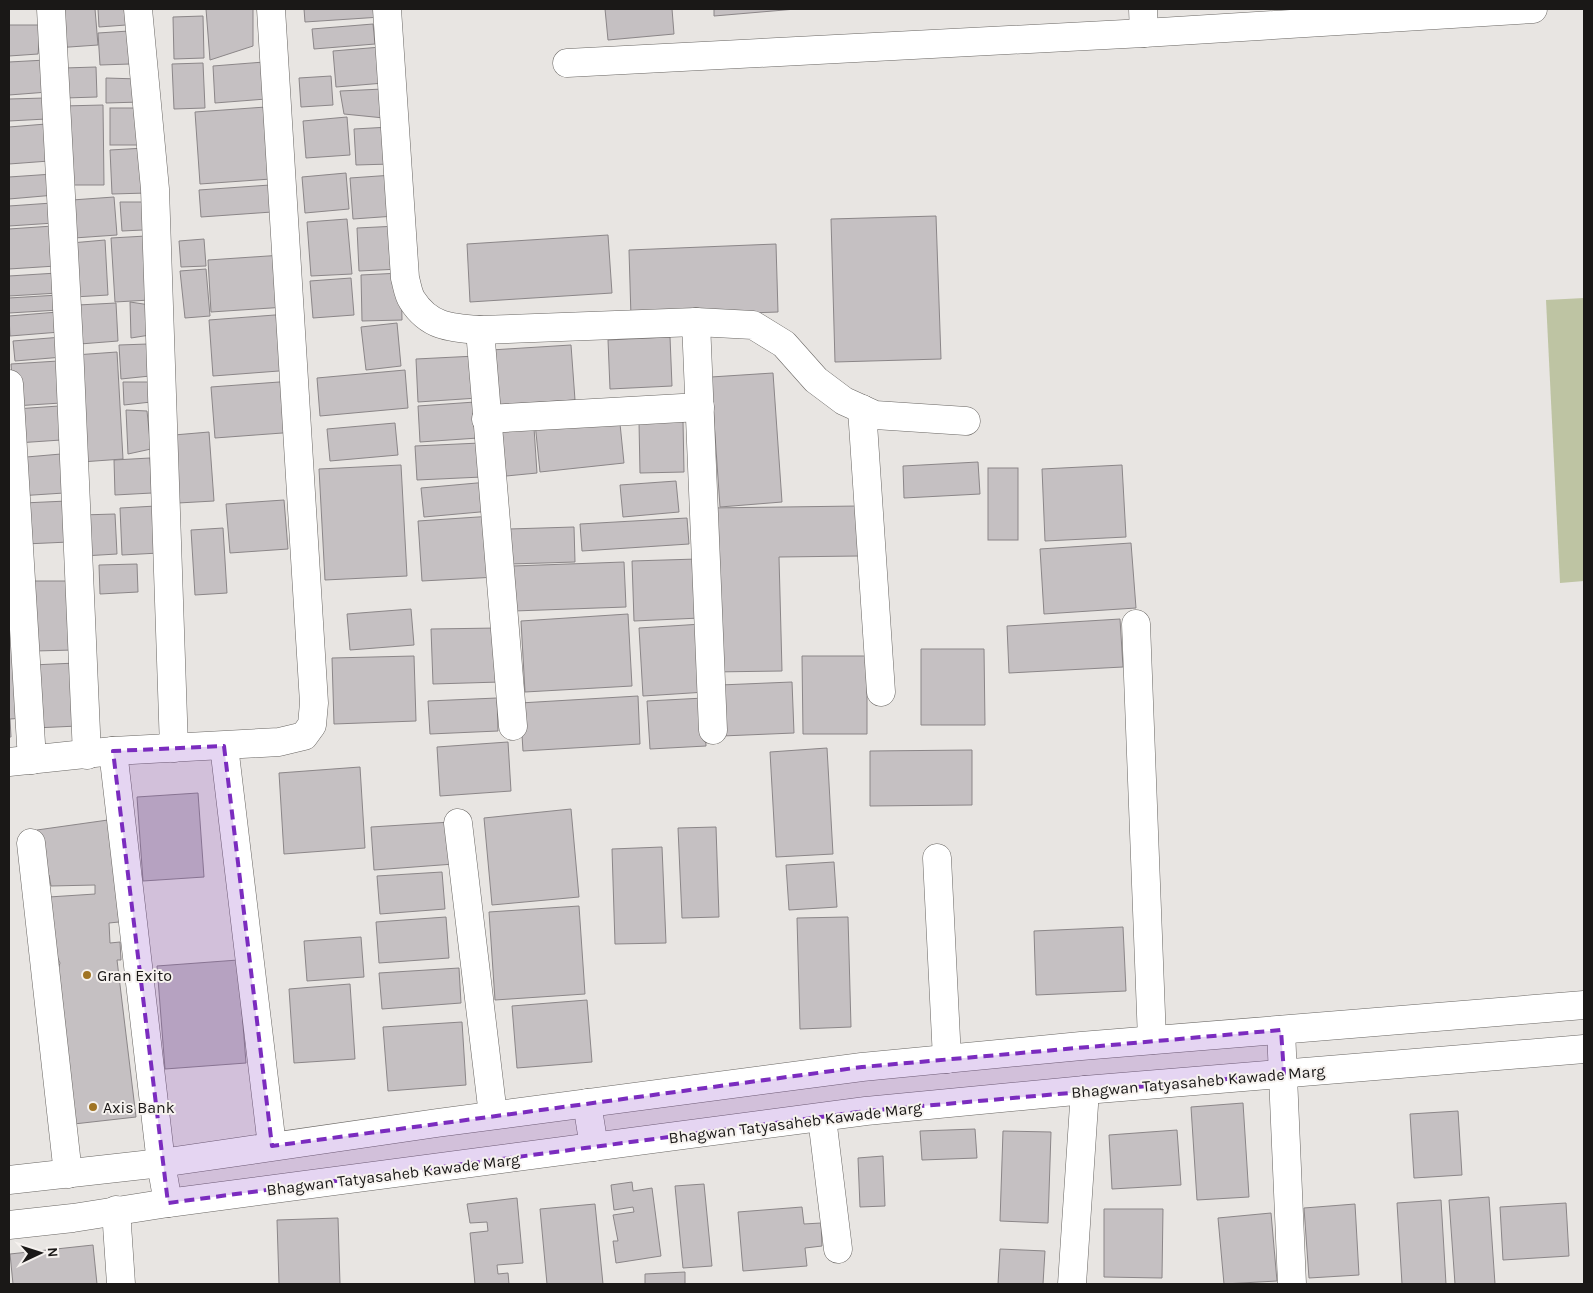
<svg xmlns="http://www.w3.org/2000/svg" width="1593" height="1293" font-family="Karla,sans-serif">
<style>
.green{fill:#bec4a3}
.building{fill:#c5c0c2;stroke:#8b8688}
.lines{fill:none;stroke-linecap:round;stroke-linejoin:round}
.minor-casing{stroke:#696663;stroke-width:29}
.minor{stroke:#fff;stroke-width:28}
.marked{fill:#7b2cbf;fill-opacity:0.2;stroke:#7b2cbf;stroke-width:4;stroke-dasharray:10 6;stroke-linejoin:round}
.poi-dot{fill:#a07424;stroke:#f6f2ef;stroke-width:2}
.labels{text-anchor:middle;stroke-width:4;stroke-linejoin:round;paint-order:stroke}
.poi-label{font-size:16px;fill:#1a1817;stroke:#f6f2ef;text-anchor:start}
.street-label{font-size:16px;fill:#1a1817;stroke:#f6f2ef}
</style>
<rect width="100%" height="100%" fill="#e8e5e2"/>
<!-- green -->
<path class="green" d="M1584,298V581L1560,583L1546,300Z"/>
<!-- building -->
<g class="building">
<path d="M53,9H95L98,45L55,48Z"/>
<path d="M98,9H126V25L99,27Z"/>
<path d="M206,9H253V46L210,60Z"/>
<path d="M304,9H380L381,17L305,22Z"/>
<path d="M605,9H672L674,34L608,40Z"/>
<path d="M714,9H796L714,16Z"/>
<path d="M203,16L204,58L174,59L173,17Z"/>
<path d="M373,24L375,44L314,49L312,29Z"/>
<path d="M9,25H41L38,54L9,56Z"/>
<path d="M129,31L130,64L100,65L98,33Z"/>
<path d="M381,47L384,83L336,87L333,51Z"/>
<path d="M46,60L48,92L9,95V62Z"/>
<path d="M264,62L266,99L215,103L213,66Z"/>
<path d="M203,63L205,108L174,109L172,64Z"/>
<path d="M96,67L97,97L65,98L64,68Z"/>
<path d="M331,76L333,105L301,107L299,78Z"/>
<path d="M106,78L139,79L141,102L106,103Z"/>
<path d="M383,89L384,118L344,114L340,91Z"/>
<path d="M45,98L46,119L9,121V99Z"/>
<path d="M103,105L104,185H63V106Z"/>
<path d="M266,107L271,179L200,184L195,112Z"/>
<rect x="110" y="108" width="32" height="37"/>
<path d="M347,117L350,155L306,158L303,121Z"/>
<path d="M46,124L49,161L9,164V127Z"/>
<path d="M390,127L391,164L356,165L354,129Z"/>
<path d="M145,148L147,193L112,194L110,150Z"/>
<path d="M346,173L349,209L305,213L302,177Z"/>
<path d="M53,174L55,195L9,199V177Z"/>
<path d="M393,175L395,216L353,219L350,178Z"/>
<path d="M270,185L272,212L201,217L199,190Z"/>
<path d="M114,197L117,235L74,238L72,200Z"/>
<path d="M120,202H143V230L122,231Z"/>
<path d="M52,203L54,223L9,226V206Z"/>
<path d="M936,216L941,359L835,362L831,219Z"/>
<path d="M347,219L352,274L311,276L307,222Z"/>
<path d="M53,226L56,266L9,269V229Z"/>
<path d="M398,226L400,269L359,271L357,228Z"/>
<path d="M608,235L612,293L470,302L467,244Z"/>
<path d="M146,236L150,300L115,302L111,238Z"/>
<path d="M204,239L206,266L181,267L179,241Z"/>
<path d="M105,240L108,295L74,297L71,243Z"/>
<path d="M776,244L778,312L631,317L629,250Z"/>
<path d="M283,255L286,307L211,312L208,260Z"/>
<path d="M206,269L210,316L185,318L180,271Z"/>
<path d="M57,273L58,293L9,296V276Z"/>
<path d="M401,273L402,320L362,321L361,275Z"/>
<path d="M351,278L354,315L313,318L310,281Z"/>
<path d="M59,295V310L9,313V298Z"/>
<path d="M130,302L150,305V335L131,338Z"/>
<path d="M116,303L118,341L80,344L78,305Z"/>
<path d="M58,312L60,332L10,336L9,316Z"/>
<path d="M288,314L292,370L213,376L209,320Z"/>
<path d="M397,323L401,366L366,370L361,327Z"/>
<path d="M62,337L63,357L15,361L13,341Z"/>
<path d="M670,337L672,386L610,389L608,340Z"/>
<path d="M148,344L150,376L121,379L119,345Z"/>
<path d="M571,345L575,400L495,405L491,350Z"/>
<path d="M117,352L123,459L81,462L75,355Z"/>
<path d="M476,356L478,398L418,402L416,359Z"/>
<path d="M58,361L61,403L14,406L11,364Z"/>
<path d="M405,370L408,408L320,416L317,378Z"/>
<path d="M773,373L782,502L720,507L711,377Z"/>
<path d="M293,381L296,432L215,438L211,387Z"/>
<path d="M123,382H152L151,402L124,405Z"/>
<path d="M475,402L478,438L420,442L418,406Z"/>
<path d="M59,406L61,440L17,443L15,409Z"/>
<path d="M126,410L147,411L151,449L128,454Z"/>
<path d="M619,414L624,463L540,472L535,423Z"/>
<path d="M683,421L684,472L640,473L639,422Z"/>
<path d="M395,423L398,455L330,461L327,429Z"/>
<path d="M534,428L537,473L496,477L492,431Z"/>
<path d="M209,432L214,501L178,503L174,435Z"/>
<path d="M480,443L482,477L417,480L415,446Z"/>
<path d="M61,454L64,493L18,496L15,458Z"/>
<path d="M150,458L152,493L115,495L114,460Z"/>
<path d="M978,462L980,494L904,498L903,466Z"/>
<path d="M401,465L407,576L325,580L319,469Z"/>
<path d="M1122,465L1126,537L1045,541L1042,469Z"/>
<rect x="988" y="468" width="30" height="72"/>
<path d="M676,481L679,512L623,517L620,485Z"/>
<path d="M488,482L491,511L424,517L421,488Z"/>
<path d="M284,500L288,549L230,553L226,504Z"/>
<path d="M67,501L69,542L25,544L23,503Z"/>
<path d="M156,506L159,553L122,555L120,508Z"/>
<path d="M858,506L859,556L779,557L782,671L712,672L709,508Z"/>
<path d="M115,514L117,554L83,556L81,515Z"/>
<path d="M493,516L497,577L422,581L418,521Z"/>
<path d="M687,518L689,544L582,551L580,524Z"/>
<path d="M574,527L575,562L510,564L509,529Z"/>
<path d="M223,528L227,593L195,595L191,530Z"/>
<path d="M1131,543L1136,608L1044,614L1040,549Z"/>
<path d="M9,554L24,718L10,719L11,737H9Z"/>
<path d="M697,559L700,618L634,621L632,561Z"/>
<path d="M624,562L626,607L514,611L513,566Z"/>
<path d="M137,564L138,592L100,594L99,565Z"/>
<path d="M34,581H70L73,650L35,651Z"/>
<path d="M411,609L414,645L350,650L347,614Z"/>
<path d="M628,614L632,686L525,692L521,621Z"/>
<path d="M1120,619L1123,667L1009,673L1007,626Z"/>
<path d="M702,624L706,692L643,696L639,628Z"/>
<path d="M498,628L500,682L433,684L431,629Z"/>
<path d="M921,649H984L985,725H921Z"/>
<path d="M414,656L416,721L334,724L332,658Z"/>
<path d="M802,656H867V734H803Z"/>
<path d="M76,663L78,726L34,728L32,665Z"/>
<path d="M792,682L794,733L722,736L720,685Z"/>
<path d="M638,696L640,744L523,751L520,703Z"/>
<path d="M497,698L498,731L430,734L428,701Z"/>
<path d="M704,698L706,746L650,749L647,701Z"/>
<path d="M508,742L511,791L440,796L437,747Z"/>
<path d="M827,748L833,854L776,857L770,752Z"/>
<path d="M972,750V805L870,806V751Z"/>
<path d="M360,767L365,848L284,854L279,773Z"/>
<path d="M198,793L204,877L143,881L137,797Z"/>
<path d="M571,809L579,897L492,905L484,818Z"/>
<path d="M115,819L114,859L119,922L109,923L110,943L120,942L121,960H117L136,1117L65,1125L52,988L60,963L52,946L49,897L95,894V885L51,886L49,875H42L37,830Z"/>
<path d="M451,822L454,864L374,870L371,827Z"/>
<path d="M716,827L719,917L682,918L678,828Z"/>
<path d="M662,847L666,943L615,944L612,849Z"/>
<path d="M834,862L837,907L789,910L786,865Z"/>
<path d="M442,872L445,909L380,914L377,876Z"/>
<path d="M579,906L585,994L495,1000L489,912Z"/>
<path d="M446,917L449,958L379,963L376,922Z"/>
<path d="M848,917L851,1027L800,1029L797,918Z"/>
<path d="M1123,927L1126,991L1036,995L1034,931Z"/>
<path d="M361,937L364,977L307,981L304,941Z"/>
<path d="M238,960L246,1063L165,1069L157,966Z"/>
<path d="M459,968L461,1003L382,1009L379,973Z"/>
<path d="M350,984L355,1059L294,1063L289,989Z"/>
<path d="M587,1000L592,1062L517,1068L512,1006Z"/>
<path d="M462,1022L466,1085L388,1091L383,1027Z"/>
<path d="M1243,1103L1249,1197L1197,1200L1191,1107Z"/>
<path d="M1458,1111L1462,1175L1414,1178L1410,1114Z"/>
<path d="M975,1129L977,1158L922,1160L920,1131Z"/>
<path d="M1177,1130L1181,1185L1112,1189L1109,1135Z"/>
<path d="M1003,1131L1051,1132L1048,1223L1000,1221Z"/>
<path d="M883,1156L885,1206L860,1207L858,1158Z"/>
<path d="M632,1182L633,1191L652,1188L661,1256L616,1263L613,1241H618L613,1215L634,1212L633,1207L614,1210L611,1185Z"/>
<path d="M704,1184L712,1266L683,1268L675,1186Z"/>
<path d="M1489,1197L1495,1284H1455L1449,1200Z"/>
<path d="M517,1198L523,1263L497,1265L498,1274L508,1273L509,1284H475L470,1233L488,1231L487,1222L470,1223L467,1204Z"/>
<path d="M1441,1200L1446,1284H1402L1397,1203Z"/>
<path d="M1566,1203L1569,1256L1503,1260L1500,1207Z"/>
<path d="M595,1204L603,1284H547L540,1209Z"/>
<path d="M1355,1204L1359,1275L1309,1278L1304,1208Z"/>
<path d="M802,1207L804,1224L821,1223L822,1246L805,1248L807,1266L743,1271L738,1212Z"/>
<path d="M1104,1209H1163L1162,1278L1104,1277Z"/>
<path d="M1271,1213L1277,1281L1224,1284L1218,1218Z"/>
<path d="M338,1218L340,1284H279L277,1220Z"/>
<path d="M93,1245L97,1284H13L10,1254Z"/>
<path d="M1000,1249L1045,1251L1043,1284H998Z"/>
<path d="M685,1272V1284H645V1274Z"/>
</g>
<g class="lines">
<defs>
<g id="minor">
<path d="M51,9L69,345L87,755"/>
<path d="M138,9L155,189L174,748"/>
<path d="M387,9L405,278C407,285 408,294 412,300C429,327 451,328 480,330L696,322L753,325L784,344L816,380L844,401L875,415L966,421"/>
<path d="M1143,9L1144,33"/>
<path d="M567,63L1144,33L1533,9"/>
<path d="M696,322L713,730"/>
<path d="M480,330L513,726"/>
<path d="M9,384L32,760"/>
<path d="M862,409L881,692"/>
<path d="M486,419L700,407"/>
<path d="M1136,624L1152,1040"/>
<path d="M224,746L272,1146"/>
<path d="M113,751L161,1163L168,1203"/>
<path d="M9,762L113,751L279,742L304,736L312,725L314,703L271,9"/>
<path d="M458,823L493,1115"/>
<path d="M31,843L68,1174"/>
<path d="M937,858L947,1059"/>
<path d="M1281,1030L1292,1284"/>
<path d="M587,1103L594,1147"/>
<path d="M822,1118L838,1249"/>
<path d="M9,1180L161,1163L437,1123L862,1067L1081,1046L1584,1005"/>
<path d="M116,1210L121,1284"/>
<path d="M9,1225L73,1218L168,1203L866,1111L1085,1090L1584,1049"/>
<path d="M1072,1284L1085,1090"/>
</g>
</defs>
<!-- minor casing -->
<use href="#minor" class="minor-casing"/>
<!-- minor -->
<use href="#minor" class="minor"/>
</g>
<!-- marked area -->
<path class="marked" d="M224,746L272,1146L862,1067L1281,1030L1284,1074L866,1111L168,1203L113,751Z"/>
<!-- markers -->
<g class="poi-dot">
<circle cx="87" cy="975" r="5"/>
<circle cx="93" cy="1107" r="5"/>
</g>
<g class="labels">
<!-- poi labels -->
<g class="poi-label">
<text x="97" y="981">Gran Exito</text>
<text x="103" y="1113">Axis Bank</text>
</g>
<!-- street labels -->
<g class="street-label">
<text transform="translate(1198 1081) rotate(-5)" y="6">Bhagwan Tatyasaheb Kawade Marg</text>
<text transform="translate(795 1122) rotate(-7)" y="6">Bhagwan Tatyasaheb Kawade Marg</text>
<text transform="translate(393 1174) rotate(-7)" y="6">Bhagwan Tatyasaheb Kawade Marg</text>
</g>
</g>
<!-- border -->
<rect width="1593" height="1293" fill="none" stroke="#1a1817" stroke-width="20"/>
<!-- north arrow -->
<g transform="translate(40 1253) rotate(86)" stroke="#f6f2ef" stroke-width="4" paint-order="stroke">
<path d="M0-4L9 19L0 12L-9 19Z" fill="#1a1817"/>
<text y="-8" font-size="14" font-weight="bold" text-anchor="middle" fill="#1a1817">N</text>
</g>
</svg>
